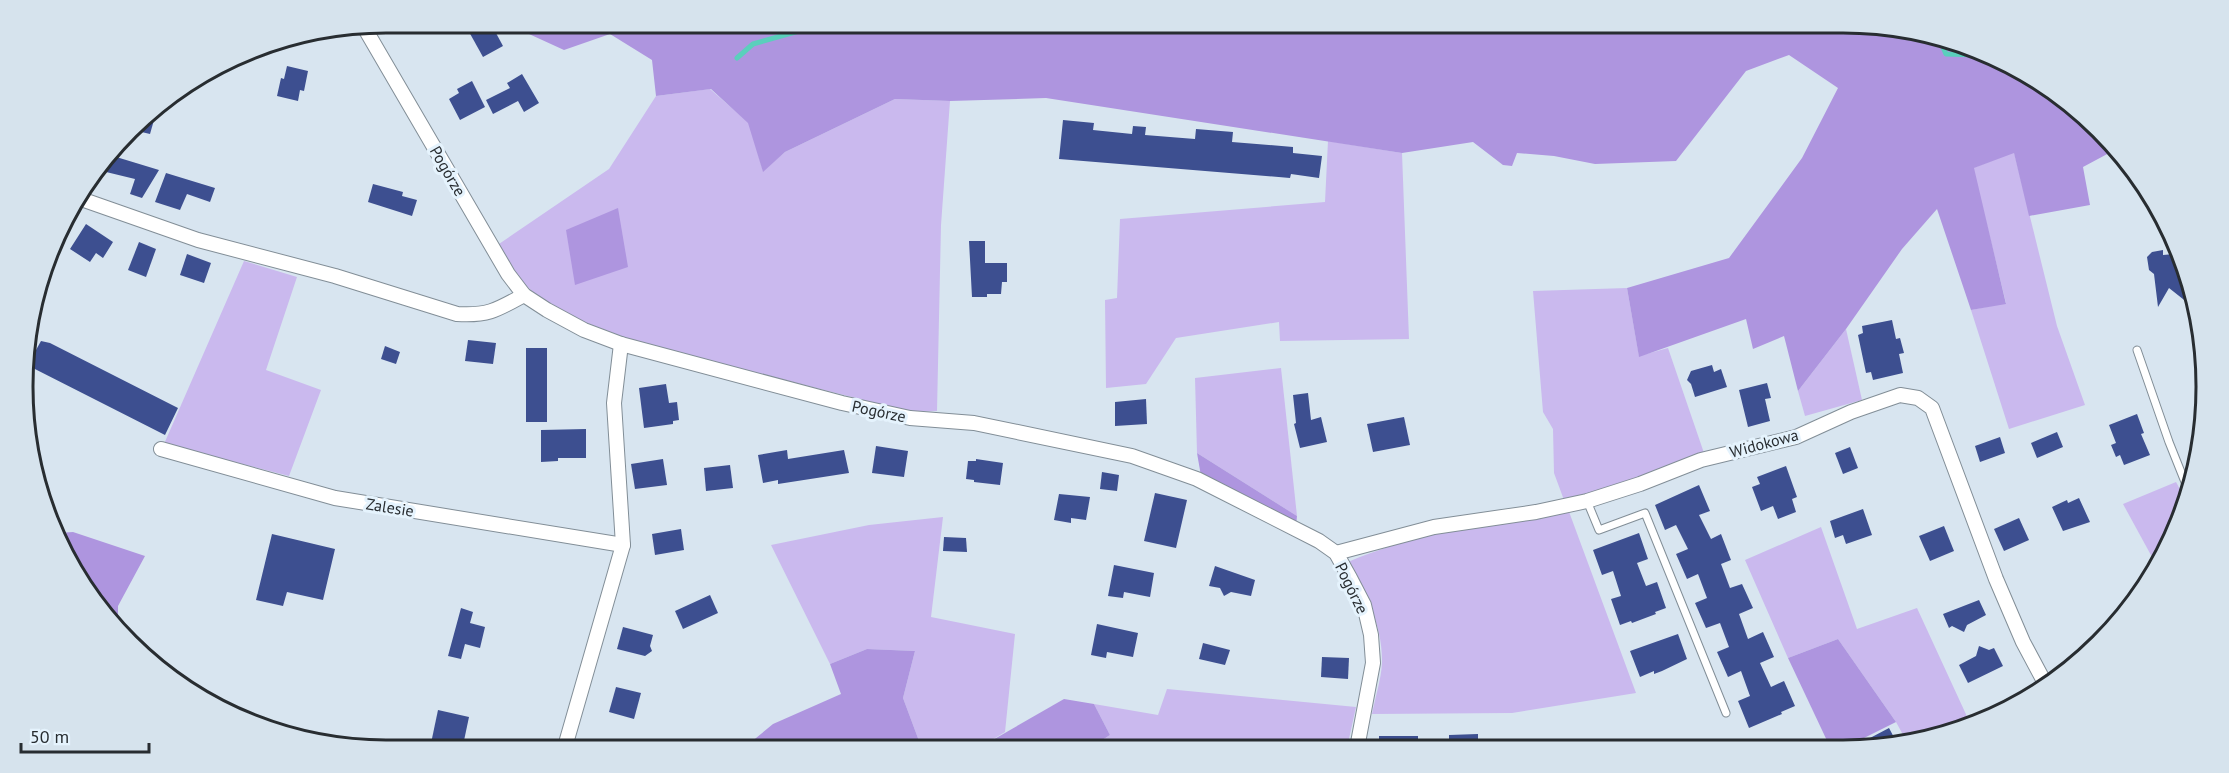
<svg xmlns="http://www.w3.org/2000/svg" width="2229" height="773" font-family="'PT Sans',sans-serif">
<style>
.green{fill:#cab9ee}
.forest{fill:#ae95df}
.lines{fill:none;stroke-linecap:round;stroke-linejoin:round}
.stream{stroke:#5acfbc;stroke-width:5}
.building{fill:#3d4f90}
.lane-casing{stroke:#828e97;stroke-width:9}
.street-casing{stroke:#828e97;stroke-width:16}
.lane{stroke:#fff;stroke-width:7}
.street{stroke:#fff;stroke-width:14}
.labels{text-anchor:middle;stroke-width:6;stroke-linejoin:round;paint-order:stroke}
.street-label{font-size:16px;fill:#282d31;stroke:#e5f3fd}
.rim{fill:none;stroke:#282d31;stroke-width:3}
</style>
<rect width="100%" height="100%" fill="#d8e5f0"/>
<!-- green -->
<g class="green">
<path d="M710,89L749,123L763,171L785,152L895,99L950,101L941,225L937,411L911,412L639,343L574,318L535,294L518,278L496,246L609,169L656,96Z"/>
<path d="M1328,141L1402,153L1409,339L1280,341L1279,322L1176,338L1146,384L1106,388L1105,300L1117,298L1120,219L1325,202Z"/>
<path d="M2014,152L2057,326L2085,405L2009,429L1971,310L2006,303L1973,168Z"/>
<path d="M244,261L297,277L266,370L321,390L289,476L164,444Z"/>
<path d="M1627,288L1639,356L1668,348L1704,453L1604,490L1564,500L1554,473L1553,429L1543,412L1533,291Z"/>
<path d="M1846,329L1862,400L1805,416L1798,391Z"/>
<path d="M1281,368L1297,516L1197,453L1195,378Z"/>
<path d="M2176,482L2186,500L2158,568L2123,504Z"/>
<path d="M1568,509L1636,693L1512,713L1372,714C1375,698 1381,680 1382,663C1383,625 1365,594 1348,562C1418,532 1493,523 1568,509Z"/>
<path d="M943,517L931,617L1015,634L1005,732L977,749H922L903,698L915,651L867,649L830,664L771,545L869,525Z"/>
<path d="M1821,527L1857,629L1917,608L1970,723L1907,742L1896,722L1838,639L1788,658L1745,560Z"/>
<path d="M1167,689L1356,707L1347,748L1088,749L1110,735L1094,704L1158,715Z"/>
</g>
<!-- forest -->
<g class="forest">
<path d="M517,23H1843L1936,35L2064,98L2111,152L2083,167L2090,205L2029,216L2014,153L1974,168L2006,304L1971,310L1937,209L1902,249L1846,329L1798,391L1784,336L1753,349L1746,319L1639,357L1627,288L1729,258L1802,158L1838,88L1789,55L1746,71L1676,161L1595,164L1554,156L1517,153L1512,166L1503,165L1473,142L1402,153L1046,98L950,101L895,99L785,152L763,172L748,123L711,89L656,96L652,60L610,34L564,50L529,34Z"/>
<path d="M618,208L628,267L575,285L566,230Z"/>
<path d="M1197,453L1297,516L1296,526L1201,476Z"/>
<path d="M73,532L145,556L118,606V623L84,589L58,533Z"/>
<path d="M1838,639L1896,722L1846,747H1830L1788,658Z"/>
<path d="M867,649L915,651L903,698L922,749L744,750L745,747L773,724L841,694L830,664Z"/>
<path d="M1064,699L1094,704L1110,735L1088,749H977Z"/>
</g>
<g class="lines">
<!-- stream -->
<g class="stream">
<path d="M1938,36L1946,54L1978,55"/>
<path d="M737,58L753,44L831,22"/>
</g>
</g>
<!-- building -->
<g class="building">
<path d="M482,22H490L503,46L483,57L468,30Z"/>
<path d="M287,66L308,71L304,91L300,90L298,101L277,96L281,78L284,79Z"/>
<path d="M522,74L539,103L524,112L518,101L493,114L486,100L510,88L507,83Z"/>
<path d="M472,81L485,107L460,120L449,99L459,93L457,89Z"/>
<path d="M143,117L154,120L150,134L133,130Z"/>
<path d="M1063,120L1094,123L1093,130L1132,134L1133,126L1146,127L1145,135L1195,139L1196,129L1233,132L1232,142L1293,147V153L1322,156L1319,178L1291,174L1290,178L1059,159Z"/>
<path d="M113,156L159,170L142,198L130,194L135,179L102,171Z"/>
<path d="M166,173L215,188L210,202L187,194L180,210L155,202Z"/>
<path d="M373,184L403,192L402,196L417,200L412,216L368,202Z"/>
<path d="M86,224L113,242L103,258L96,253L90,262L70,249Z"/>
<path d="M969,241H985V263H1007V282H1002L1001,294H987V297H972Z"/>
<path d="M139,242L156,249L146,277L128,270Z"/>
<path d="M2163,250V255L2174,254L2193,307L2169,288L2158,307L2154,274L2149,270L2147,257L2152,252Z"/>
<path d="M187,254L211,263L204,283L180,275Z"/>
<path d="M1892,320L1896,339L1900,338L1904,353L1899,354L1903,373L1873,380L1871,372L1866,373L1858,335L1863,333L1862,326Z"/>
<path d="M468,340L496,343L493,364L465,361Z"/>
<path d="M41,341L50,343L178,408L165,435L27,365L26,348L36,350Z"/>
<path d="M385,346L400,352L396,364L381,359Z"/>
<rect x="526" y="348" width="21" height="74"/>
<path d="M1712,365L1714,372L1721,369L1727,387L1695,397L1691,384L1687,380L1691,371Z"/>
<path d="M1767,383L1771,398L1765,399L1770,421L1748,427L1739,390Z"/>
<path d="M666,384L669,403L677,402L679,420L673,421V424L644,428L639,388Z"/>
<path d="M1308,393L1311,420L1321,417L1327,442L1300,448L1294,424L1296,423L1293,395Z"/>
<path d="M1146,399L1147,424L1115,426V402Z"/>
<path d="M2137,414L2144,433L2141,434L2150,455L2124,465L2120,455L2116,457L2111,445L2116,443L2109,425Z"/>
<path d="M1404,417L1410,445L1373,452L1367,424Z"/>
<path d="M586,429V458H558V461L541,462V430Z"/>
<path d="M2057,432L2063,447L2037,458L2031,443Z"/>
<path d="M2000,437L2005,453L1980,462L1975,446Z"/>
<path d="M876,446L908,451L904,477L872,473Z"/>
<path d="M1850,447L1858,468L1843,474L1835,453Z"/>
<path d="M787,450L788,459L844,450L849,473L778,484V480L763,483L758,455Z"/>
<path d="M663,459L667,485L635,489L631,464Z"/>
<path d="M976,459L1003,463L1000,485L974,482V480L966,479L968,461H976Z"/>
<path d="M730,465L733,488L706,491L704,468Z"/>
<path d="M1786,466L1797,497L1792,499L1796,512L1778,519L1773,506L1761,511L1752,487L1760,484L1757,477Z"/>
<path d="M1102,472L1119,475L1117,491L1100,489Z"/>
<path d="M1699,485L1710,511L1699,515L1711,539L1721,534L1731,560L1721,564L1730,588L1742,584L1753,608L1739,614L1748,639L1763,632L1774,657L1760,663L1771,687L1784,681L1795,706L1781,712L1782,714L1749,728L1738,701L1750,696L1741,671L1728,677L1717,652L1729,647L1720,623L1706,628L1695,603L1707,598L1698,574L1687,579L1676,554L1688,549L1676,525L1665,530L1655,505Z"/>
<path d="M1155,493L1187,500L1176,548L1144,541Z"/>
<path d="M1059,494L1090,497L1086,520L1071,518V523L1054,520Z"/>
<path d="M2079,498L2090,522L2063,531L2052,507L2067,500L2068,503Z"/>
<path d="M1863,509L1872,535L1846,544L1843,535L1835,538L1830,521Z"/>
<path d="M2019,518L2029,540L2004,551L1994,529Z"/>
<path d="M1944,526L1954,551L1930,561L1919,536Z"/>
<path d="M681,529L684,550L655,555L652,534Z"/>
<path d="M1639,533L1648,559L1637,563L1646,586L1657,582L1666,608L1655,612L1656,614L1632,623L1631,621L1620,625L1611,599L1621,596L1613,571L1602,575L1593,550Z"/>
<path d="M272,534L335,549L323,600L287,592L283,606L256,600Z"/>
<path d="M944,537L966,538L967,552L943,551Z"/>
<path d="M1114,565L1154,573L1150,597L1124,592L1123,598L1108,596Z"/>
<path d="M1215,566L1255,580L1251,596L1231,592L1224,596L1220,588L1209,586Z"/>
<path d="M710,595L718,613L683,629L675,611Z"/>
<path d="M1979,600L1986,615L1967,625L1964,632L1952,626L1949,628L1943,614Z"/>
<path d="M461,608L473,612L470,623L485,627L480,648L465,644L461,659L448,656Z"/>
<path d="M1097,624L1138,633L1133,657L1107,652L1106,658L1091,655Z"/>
<path d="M623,627L653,635L650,646L652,651L645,656L617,649Z"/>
<path d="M1678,634L1687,659L1662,671L1654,674V671L1640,677L1630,651Z"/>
<path d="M1203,643L1230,650L1225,665L1199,659Z"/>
<path d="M1979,646L1989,650L1994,648L2003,666L1968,683L1959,665L1976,656Z"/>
<path d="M1322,657L1349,658L1348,679L1321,677Z"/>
<path d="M616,687L641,693L634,719L609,712Z"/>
<path d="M438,710L469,717L462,750L430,748Z"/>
<path d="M1889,728L1897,743L1889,747H1853Z"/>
<path d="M1478,734V748H1449V735Z"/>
<rect x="1379" y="736" width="39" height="12"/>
</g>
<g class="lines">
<defs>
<g id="lane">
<path d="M2137,350L2169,442L2189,492"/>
<path d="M1587,501L1599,530L1645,513L1726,713"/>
</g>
<g id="street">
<path d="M364,27L508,274L524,295L547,310L584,330L621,344L842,403L910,418L974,423L1132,456L1197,479L1319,541L1336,553L1350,578L1364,605L1371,635L1373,663L1357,748"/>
<path d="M81,199L198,240L335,276L457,314C488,316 497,310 524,295"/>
<path d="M161,449L335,498L623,545"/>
<path d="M1336,553L1434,527L1536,512L1587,501L1640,484L1701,460L1796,437L1851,412L1900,395L1918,398L1932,408L1996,579L2023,642L2046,685"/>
<path d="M564,750L623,545L614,403L621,344"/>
</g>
</defs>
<!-- lane casing -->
<use href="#lane" class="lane-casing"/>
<!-- street casing -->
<use href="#street" class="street-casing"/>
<!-- lane -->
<use href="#lane" class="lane"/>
<!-- street -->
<use href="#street" class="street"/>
</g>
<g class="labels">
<!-- street labels -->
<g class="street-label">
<text transform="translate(448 171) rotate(60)" y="6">Pogórze</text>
<text transform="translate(879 411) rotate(12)" y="6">Pogórze</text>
<text transform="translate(1764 443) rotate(-15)" y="6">Widokowa</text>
<text transform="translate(390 507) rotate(9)" y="6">Zalesie</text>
<text transform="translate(1352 588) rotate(64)" y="6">Pogórze</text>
</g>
</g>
<!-- crop -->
<path d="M0 0H2229V773H0ZM386 33H1843A353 353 0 0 1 2196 386V387A353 353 0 0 1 1843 740H386A353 353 0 0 1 33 387V386A353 353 0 0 1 386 33Z" fill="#d6e3ed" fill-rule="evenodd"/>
<path class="rim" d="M386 33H1843A353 353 0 0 1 2196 386V387A353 353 0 0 1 1843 740H386A353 353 0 0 1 33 387V386A353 353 0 0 1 386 33Z"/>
<!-- scale -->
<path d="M21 743v9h128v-9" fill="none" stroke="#282d31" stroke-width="3"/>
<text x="30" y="743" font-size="18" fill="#282d31" stroke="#e5f3fd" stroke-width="4.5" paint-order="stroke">50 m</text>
</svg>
